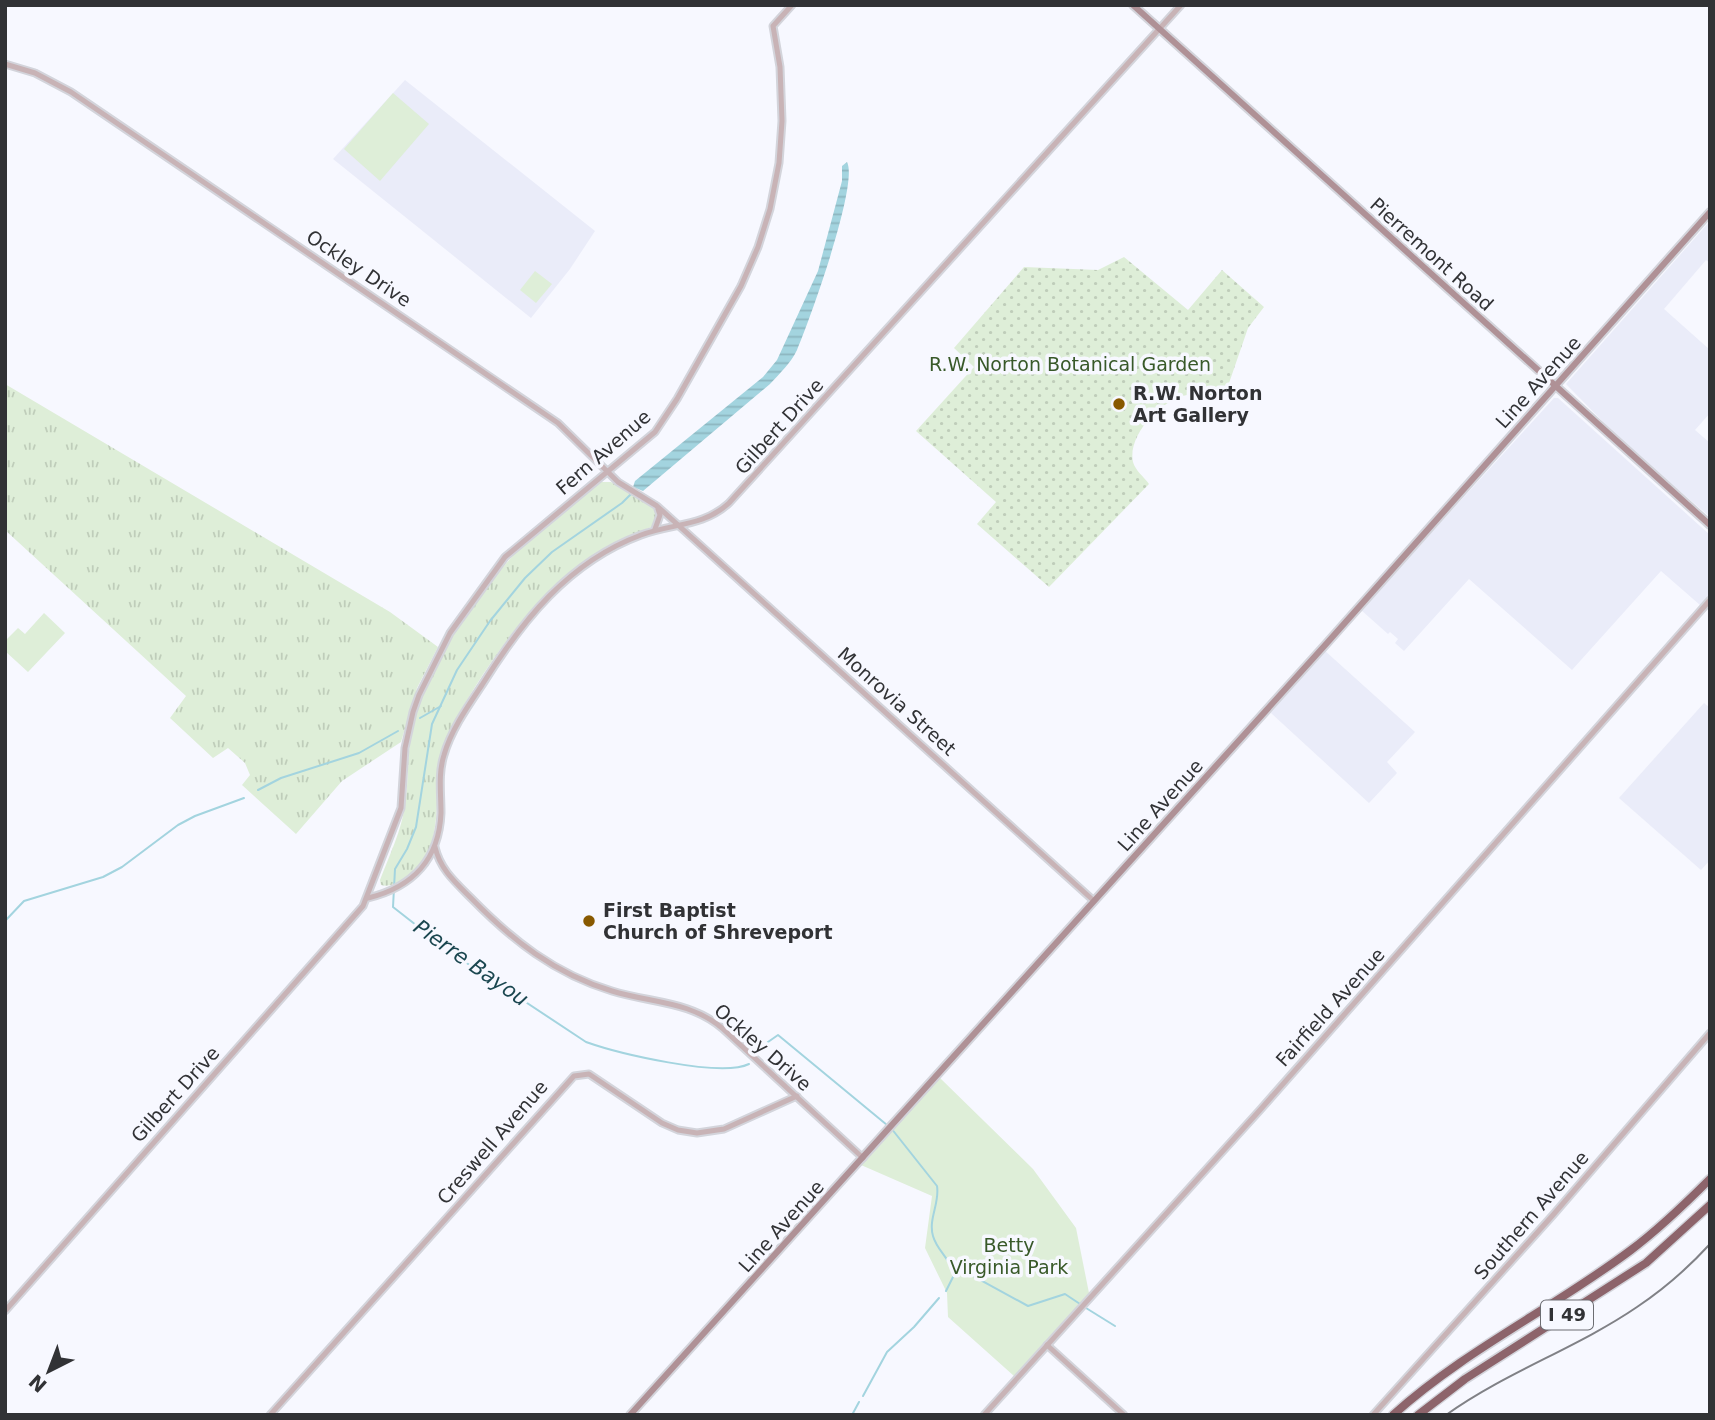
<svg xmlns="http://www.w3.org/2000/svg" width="1715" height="1420" font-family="'DejaVu Sans',sans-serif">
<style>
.built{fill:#eaecf9}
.grass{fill:url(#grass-tufts)}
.park{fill:#deeed8}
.garden{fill:url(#garden-dots)}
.water{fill:url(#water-rules)}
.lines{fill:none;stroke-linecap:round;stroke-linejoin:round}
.stream{stroke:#a3d4df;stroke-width:2}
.tertiary-casing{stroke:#d3d4db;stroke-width:9}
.secondary-casing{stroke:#d3d4db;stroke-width:10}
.motorway-casing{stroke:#d3d4db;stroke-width:11}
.tertiary{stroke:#c8b3b6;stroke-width:5}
.secondary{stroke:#af9196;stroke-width:6}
.motorway{stroke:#8d646b;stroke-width:8}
.rail{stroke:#808186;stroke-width:2}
.poi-dot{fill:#885900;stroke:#f7f8ff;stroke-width:2.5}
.labels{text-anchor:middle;stroke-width:7;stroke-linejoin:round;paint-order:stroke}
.shield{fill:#f7f8ff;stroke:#6c6d72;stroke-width:2}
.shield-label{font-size:18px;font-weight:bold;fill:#313235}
.street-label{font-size:19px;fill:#313235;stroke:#f7f8ff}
.park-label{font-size:19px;fill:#385929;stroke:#f7f8ff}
.poi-label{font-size:19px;font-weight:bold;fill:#313235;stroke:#f7f8ff;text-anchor:start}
.water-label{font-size:21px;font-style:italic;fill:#1b4750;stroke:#f7f8ff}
</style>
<defs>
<pattern id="grass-tufts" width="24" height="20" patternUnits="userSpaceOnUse" patternTransform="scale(1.75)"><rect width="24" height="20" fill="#deeed8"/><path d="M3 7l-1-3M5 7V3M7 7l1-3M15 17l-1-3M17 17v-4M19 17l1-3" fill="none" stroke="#bfcdba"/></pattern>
<pattern id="garden-dots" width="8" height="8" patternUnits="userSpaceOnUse" patternTransform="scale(1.75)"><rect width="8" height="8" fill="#deeed8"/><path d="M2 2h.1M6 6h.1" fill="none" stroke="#bfcdba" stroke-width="1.8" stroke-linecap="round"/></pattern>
<pattern id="water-rules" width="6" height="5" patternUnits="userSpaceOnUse" patternTransform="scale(1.75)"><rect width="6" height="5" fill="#a3d4df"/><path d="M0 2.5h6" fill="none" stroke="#8db6c0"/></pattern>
</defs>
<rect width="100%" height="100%" fill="#f7f8ff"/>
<!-- built -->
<g class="built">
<path d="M405,80L595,231L570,269L531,318L333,159Z"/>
<path d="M1710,221V263L1706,260L1664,309L1710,350V413L1695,430L1710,443V517L1624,443L1566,384Z"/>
<path d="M1554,398H1558L1710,535V594L1700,605L1661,571L1572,670L1469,579L1404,651L1395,643L1398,639L1390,632L1388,634L1361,610Z"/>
<path d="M1324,650L1415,732L1387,762L1397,773L1369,803L1271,713L1270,709Z"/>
<path d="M1704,703L1710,708V860L1701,870L1619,798Z"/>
</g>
<!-- grass -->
<g class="grass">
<path d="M5,384L390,612L438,647L417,688L401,742L342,781L296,834L242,785L250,775L245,763L228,748L213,758L170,718L186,696L5,530Z"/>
<path d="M600,482H611L653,508L658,516L654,526C571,556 521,614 475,687C464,705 451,724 444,744C430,787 451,856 401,881C395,884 388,887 381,885L380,880C389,856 402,830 405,804C409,779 407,754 412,729C424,674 467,609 503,567C530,534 568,509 600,482Z"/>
</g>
<!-- park -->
<g class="park">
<path d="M393,93L429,124L380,181L344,149Z"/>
<path d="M535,271L552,284L536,303L520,290Z"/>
<path d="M44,613L65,633L28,672L5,651V641L18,628L25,634Z"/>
<path d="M940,1078L1033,1169L1076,1228L1089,1293L1014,1376L948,1317L947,1293L925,1248L932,1196L861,1165Z"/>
</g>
<!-- garden -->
<path class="garden" d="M1124,257L1188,310L1222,270L1264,307L1248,328L1228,386L1218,402C1208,398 1198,393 1187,395C1162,399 1127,435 1133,462C1135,470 1144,477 1149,484L1049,587L977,524L996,502L916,431L974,367L954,348L1024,267L1098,270Z"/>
<!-- water -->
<path class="water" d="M847,162C859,184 809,322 797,350C791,363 780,373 770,384L643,491L633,487L635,481L763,377L777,360L818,271L842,181V166Z"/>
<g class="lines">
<!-- stream -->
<g class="stream">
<path d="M636,489L622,503L552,552L525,578L490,621L457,670L432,724L416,827L407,849L395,869L393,907L453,954L586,1042C617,1053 720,1078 749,1064"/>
<path d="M420,718L441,706"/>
<path d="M258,790L281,778L359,753L398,731"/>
<path d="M5,921L24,901L103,877L122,867L178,825L195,816L244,798"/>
<path d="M760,1051L768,1042L778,1035L887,1125"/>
<path d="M891,1128L937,1186C940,1203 928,1219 933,1236C937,1251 951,1259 954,1275L946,1291"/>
<path d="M953,1265L1028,1306L1065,1294L1080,1304"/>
<path d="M1086,1308L1115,1326"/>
<path d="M863,1396L887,1352L914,1327L939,1298"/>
<path d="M852,1415L859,1402"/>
</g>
<defs>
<g id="tertiary">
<path d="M5,64L35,73L71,92L558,423L618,482L657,506L1094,901"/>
<path d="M655,529L660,515L658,509"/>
<path d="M435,847C440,869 455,882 471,898C512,940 555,974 612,991C651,1003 690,1001 722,1028L863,1158"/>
<path d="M368,898C413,887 439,859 441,813C441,793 438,774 444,755C451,730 468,706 482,685C522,621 568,562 641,535C673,523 703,527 729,503L1181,5"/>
<path d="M5,1311L363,906L401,808L405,748L413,712L419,695L450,633L505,557L655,432L677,399L741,286L758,247L770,209L779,163L782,121L780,67L773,26L792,5"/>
<path d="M1047,1345L1124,1415"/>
<path d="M270,1415L574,1076L589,1074L662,1123L678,1130L697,1133L724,1129L797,1096"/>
<path d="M984,1415L1260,1110L1710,600"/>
<path d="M1373,1415L1553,1215L1710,1033"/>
</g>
<g id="secondary">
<path d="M1133,5L1710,525"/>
<path d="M630,1415L1327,643L1710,212"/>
</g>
<g id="motorway">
<path d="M1393,1415C1465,1350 1554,1308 1631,1250C1659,1229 1685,1204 1710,1179"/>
<path d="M1418,1415L1465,1379L1646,1263L1710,1205"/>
</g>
</defs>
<!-- tertiary casing -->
<use href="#tertiary" class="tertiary-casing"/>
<!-- secondary casing -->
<use href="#secondary" class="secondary-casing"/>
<!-- motorway casing -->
<use href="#motorway" class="motorway-casing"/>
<!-- tertiary -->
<use href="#tertiary" class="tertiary"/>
<!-- secondary -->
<use href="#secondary" class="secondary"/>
<!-- motorway -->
<use href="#motorway" class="motorway"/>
<!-- rail -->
<path class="rail" d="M1446,1415C1506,1372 1577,1348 1637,1307C1664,1289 1688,1268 1710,1244"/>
</g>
<!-- markers -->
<g class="poi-dot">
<circle cx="1119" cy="404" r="7"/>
<circle cx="589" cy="921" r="7"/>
</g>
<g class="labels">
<!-- shield labels -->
<rect class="shield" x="1541" y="1300.5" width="52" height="29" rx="5"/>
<g class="shield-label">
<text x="1567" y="1321">I 49</text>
</g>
<!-- street labels -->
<g class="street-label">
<text transform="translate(1432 254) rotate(42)" y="7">Pierremont Road</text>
<text transform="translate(359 268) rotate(34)" y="7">Ockley Drive</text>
<text transform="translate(1538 382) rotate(-48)" y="7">Line Avenue</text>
<text transform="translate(779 426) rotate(-48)" y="7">Gilbert Drive</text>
<text transform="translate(603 452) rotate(-41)" y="7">Fern Avenue</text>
<text transform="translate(897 701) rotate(42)" y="7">Monrovia Street</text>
<text transform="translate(1160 805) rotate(-48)" y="7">Line Avenue</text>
<text transform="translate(1330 1007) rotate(-48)" y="7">Fairfield Avenue</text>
<text transform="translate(763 1047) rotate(41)" y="7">Ockley Drive</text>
<text transform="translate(175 1094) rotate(-48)" y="7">Gilbert Drive</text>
<text transform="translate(492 1142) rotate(-49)" y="7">Creswell Avenue</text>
<text transform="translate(1531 1215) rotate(-49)" y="7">Southern Avenue</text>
<text transform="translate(781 1226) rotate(-48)" y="7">Line Avenue</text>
</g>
<!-- park labels -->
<g class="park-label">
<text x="1070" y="371">R.W. Norton Botanical Garden</text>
<text x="1009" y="1252">Betty<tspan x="1009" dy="22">Virginia Park</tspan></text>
</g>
<!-- poi labels -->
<g class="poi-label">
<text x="1133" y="400">R.W. Norton<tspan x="1133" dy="22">Art Gallery</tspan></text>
<text x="603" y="917">First Baptist<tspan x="603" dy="22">Church of Shreveport</tspan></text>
</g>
<!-- water labels -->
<g class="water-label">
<text transform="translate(471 963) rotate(35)" y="7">Pierre Bayou</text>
</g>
</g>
<!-- border -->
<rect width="1715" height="1420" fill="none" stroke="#313235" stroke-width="14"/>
<!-- north arrow -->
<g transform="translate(49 1371) rotate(222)" stroke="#f7f8ff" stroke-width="5" paint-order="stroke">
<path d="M0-5L12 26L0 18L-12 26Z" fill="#313235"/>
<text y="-10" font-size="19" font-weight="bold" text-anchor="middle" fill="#313235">N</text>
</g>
</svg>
